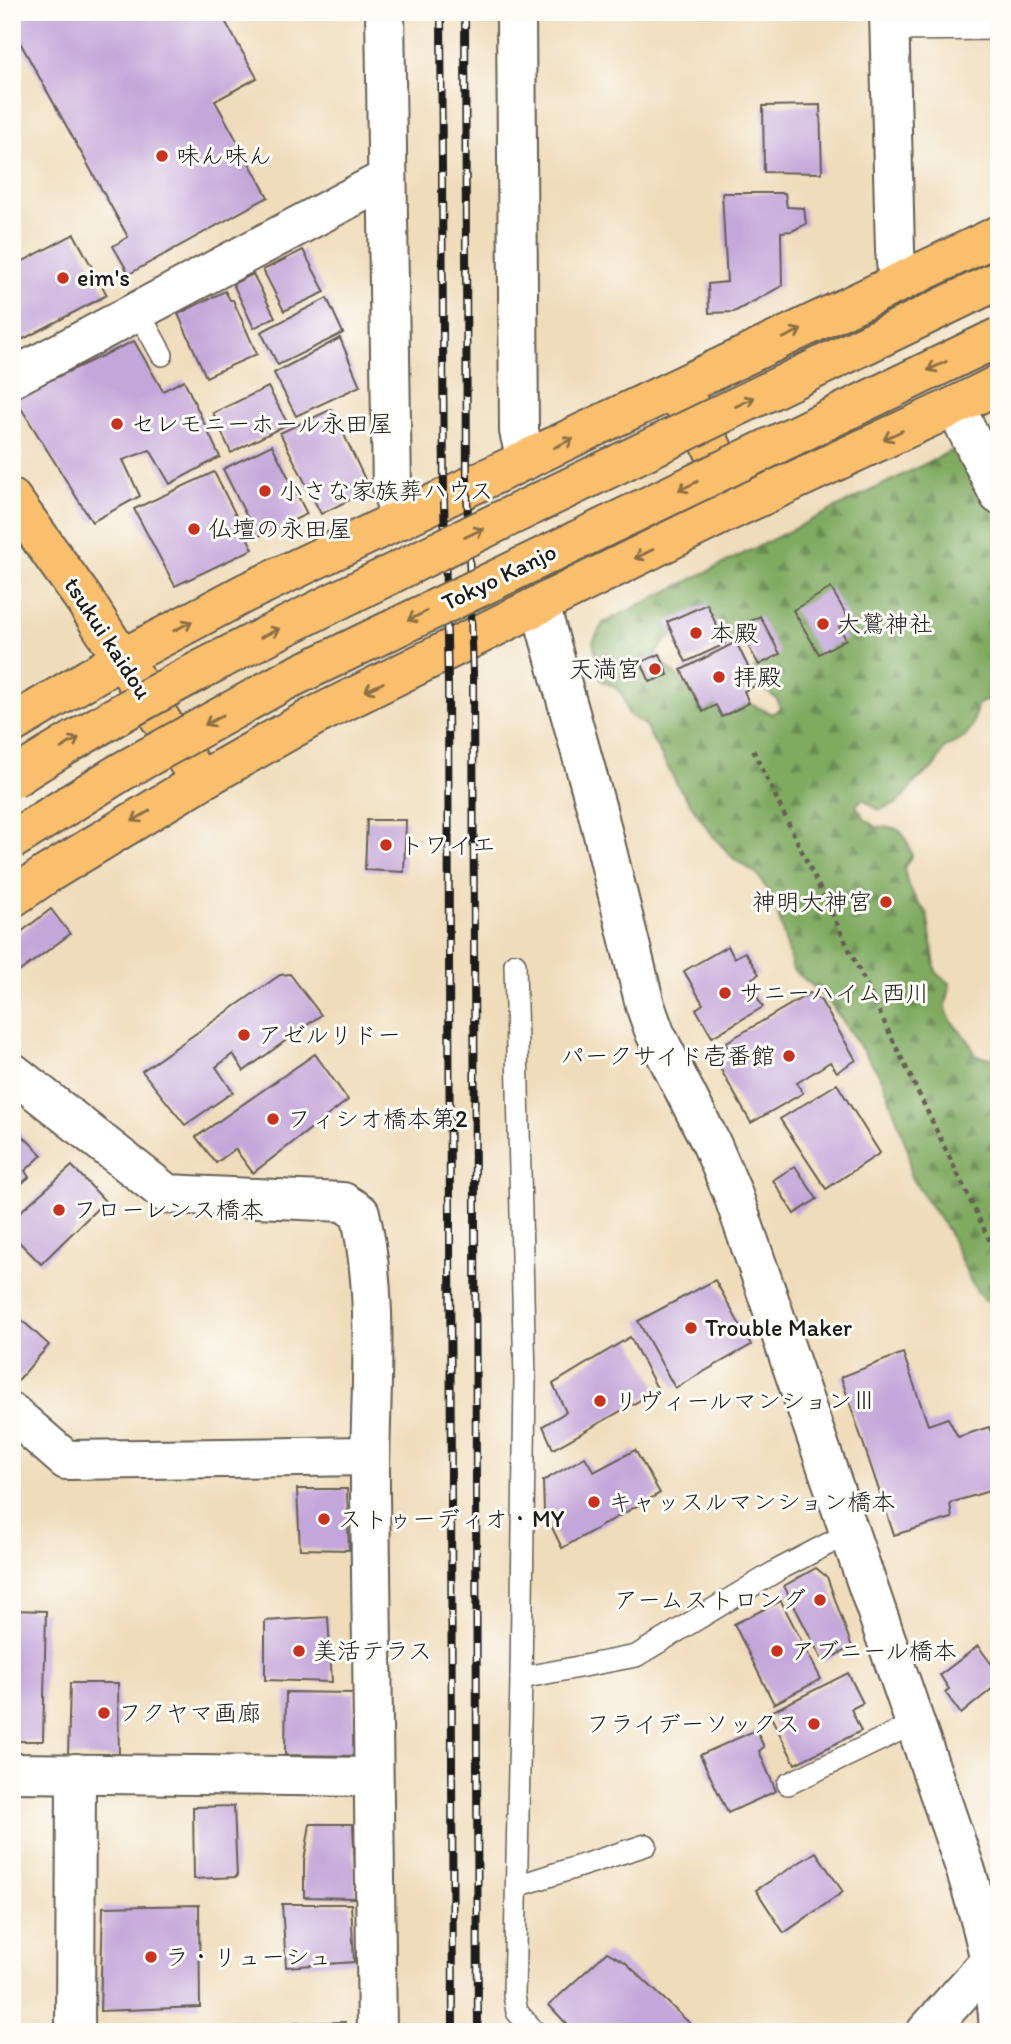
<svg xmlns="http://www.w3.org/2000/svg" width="1011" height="2044" font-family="Itim,'Klee One',sans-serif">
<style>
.forest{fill:url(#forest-firs);stroke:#4e633e;stroke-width:2;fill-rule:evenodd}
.building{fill:#c4a7da}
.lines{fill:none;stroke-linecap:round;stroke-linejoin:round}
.service-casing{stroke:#665f53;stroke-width:24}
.minor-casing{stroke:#665f53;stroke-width:42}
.tertiary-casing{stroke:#665f53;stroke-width:42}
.trunk-casing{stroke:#665f53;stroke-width:42}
.path{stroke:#665f53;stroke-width:4.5;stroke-dasharray:5 5;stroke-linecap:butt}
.service{stroke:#fff;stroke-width:21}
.minor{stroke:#fff;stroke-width:38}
.tertiary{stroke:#fff;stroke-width:38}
.trunk{stroke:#f9bf6d;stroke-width:38}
.rail-casing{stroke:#1c1c1c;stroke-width:8}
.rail{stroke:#fdfcf7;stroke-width:5;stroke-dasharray:16;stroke-linecap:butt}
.trunk-bridge-casing{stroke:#665f53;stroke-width:42;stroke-linecap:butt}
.trunk-bridge{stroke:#f9bf6d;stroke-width:38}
.oneway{stroke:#8a6e44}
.poi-dot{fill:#c8321e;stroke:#fdfcf7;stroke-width:2.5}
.labels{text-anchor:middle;stroke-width:6;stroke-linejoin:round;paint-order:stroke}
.poi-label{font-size:24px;fill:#1c1c1c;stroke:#fdfcf7;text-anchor:start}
.street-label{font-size:24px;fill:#1c1c1c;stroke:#fdfcf7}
</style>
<defs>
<pattern id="forest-firs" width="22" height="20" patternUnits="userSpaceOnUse" patternTransform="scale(1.75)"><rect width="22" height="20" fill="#7faa61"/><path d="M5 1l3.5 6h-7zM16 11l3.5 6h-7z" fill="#678a4f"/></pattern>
</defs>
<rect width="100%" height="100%" fill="#fdfcf7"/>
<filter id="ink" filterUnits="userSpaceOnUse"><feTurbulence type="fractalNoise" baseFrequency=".0143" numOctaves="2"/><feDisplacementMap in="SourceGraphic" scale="14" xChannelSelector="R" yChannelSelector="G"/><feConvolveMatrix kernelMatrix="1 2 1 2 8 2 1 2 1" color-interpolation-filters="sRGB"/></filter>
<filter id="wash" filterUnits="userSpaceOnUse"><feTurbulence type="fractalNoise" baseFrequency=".00686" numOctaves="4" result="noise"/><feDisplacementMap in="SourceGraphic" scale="28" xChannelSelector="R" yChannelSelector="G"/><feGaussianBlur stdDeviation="1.57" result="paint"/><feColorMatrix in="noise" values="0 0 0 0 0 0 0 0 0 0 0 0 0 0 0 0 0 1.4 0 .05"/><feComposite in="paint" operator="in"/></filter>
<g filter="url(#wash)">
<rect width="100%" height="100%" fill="#efdcba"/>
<!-- forest -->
<path class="forest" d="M967,448L999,515V703L988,699L977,705C973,730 971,738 945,747L935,766L915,782L905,795L896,804L879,810L863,799L856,805L865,819L875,827C902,825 903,831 912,855L904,868L907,882L917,902L927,913L936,973L950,983C950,992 946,1000 946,1006C947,1020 960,1031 968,1040C972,1045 973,1051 975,1056L995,1058L999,1055V1301H984L971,1282L948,1231L910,1176L909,1153L883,1080L832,1006L815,988L793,970L774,900L757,874L734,859L713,836L678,786L645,726L628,714L623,696L615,687L601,680L593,642L603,623L951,451ZM708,613L721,623L731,639L746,645L754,652L758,662L753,671L757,685L777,699L780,708L772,714L749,703L722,717L716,705L703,712L689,688L659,659L656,653L681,624Z"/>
<g id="blocks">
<!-- building -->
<g class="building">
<path d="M12,12H220L257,78L215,101L268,197L129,274L113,246L128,237L12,28Z"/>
<path d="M820,105L822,173L764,172L763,106Z"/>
<path d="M722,193H785L787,207L804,208L806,224L792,231L781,232L782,286L734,312L709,313L708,284L727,282Z"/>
<path d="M74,234L107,295L12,345V267Z"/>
<path d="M303,250L325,292L284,311L263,270Z"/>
<path d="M253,274L275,317L254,328L233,284Z"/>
<path d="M225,291L230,300H233L257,354L206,377L178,314Z"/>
<path d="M327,298L343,333L278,365L261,332Z"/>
<path d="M340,338L360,386L296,416L274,373Z"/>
<path d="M134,341L163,391L184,380L220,457L170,484L150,450L123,460L140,496L92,522L14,397Z"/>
<path d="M268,387L288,424L231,453L213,413Z"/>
<path d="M332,409L370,490L321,514L280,433Z"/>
<path d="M272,445L307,514L257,537L223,469Z"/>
<path d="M214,472L253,549L175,586L134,509Z"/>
<path d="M831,588L850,621L839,627L846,639L819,654L793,610Z"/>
<path d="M707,604L725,644L686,662L667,622Z"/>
<path d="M760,616L780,654L759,665L738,628Z"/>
<path d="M736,642L757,685L744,691L749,703L722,717L716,705L703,712L681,670Z"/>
<path d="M660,654L668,675L650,682L641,662Z"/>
<path d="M367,820H406L404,872L365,870Z"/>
<path d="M51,909L70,934L12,977V939Z"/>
<path d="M728,946L734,958L745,952L759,974L748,981L763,1007L712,1037L696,1009L703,1004L684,971Z"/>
<path d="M290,974L321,1015L244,1071L233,1054L216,1067L233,1092L185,1125L142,1071L280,975Z"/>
<path d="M810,993L821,1001L856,1060L837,1072L830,1062L797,1083L803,1093L751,1123L717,1063L730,1051L725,1043Z"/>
<path d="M315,1054L348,1100L253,1173L235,1149L216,1163L196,1137Z"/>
<path d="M837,1084L880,1153L826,1189L780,1119Z"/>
<path d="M12,1125L42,1155L25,1171L29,1177L12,1192Z"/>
<path d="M72,1166L105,1201L41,1264L12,1235V1219Z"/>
<path d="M795,1166L817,1199L794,1214L773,1180Z"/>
<path d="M715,1280L751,1345L675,1388L638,1321Z"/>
<path d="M12,1311L49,1345L14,1385L12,1383Z"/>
<path d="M630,1337L658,1390L553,1449L543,1426L566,1412L553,1384Z"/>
<path d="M903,1353L928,1425L948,1418L958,1437L989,1427L999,1454V1488L950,1503L952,1518L894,1535L841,1377Z"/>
<path d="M635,1450L660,1493L562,1548L544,1511L543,1481L585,1457L594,1472Z"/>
<path d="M297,1489H347L349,1550L300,1549Z"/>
<path d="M816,1568L827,1577L852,1647L823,1662L784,1586Z"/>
<path d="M781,1601L821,1679L774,1704L734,1624Z"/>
<path d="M12,1610L46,1611L43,1741H12Z"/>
<path d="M328,1617L332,1682L265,1680V1621Z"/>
<path d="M978,1646L999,1674V1683L961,1714L945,1692L949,1689L940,1675Z"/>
<path d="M848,1673L863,1703L851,1709L861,1731L795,1764L769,1713Z"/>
<path d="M70,1683H118L119,1758L68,1756Z"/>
<path d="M286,1692L354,1693L355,1756L285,1755Z"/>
<path d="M756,1730L764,1747L759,1751L776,1791L728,1813L700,1755Z"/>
<path d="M234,1806L237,1877L194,1879L193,1807Z"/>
<path d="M310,1824H353L356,1898L304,1897V1861Z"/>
<path d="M816,1852L843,1892L784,1933L756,1890Z"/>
<path d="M282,1904H351L354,1962L286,1967Z"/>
<path d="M199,1905L200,2007L100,2011L103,1907Z"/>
<path d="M607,1952L625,1962L699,2032H574L549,2005Z"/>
<path d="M345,2022V2032H295V2023Z"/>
</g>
</g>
</g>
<g filter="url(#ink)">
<use href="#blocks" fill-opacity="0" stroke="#665f53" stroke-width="2"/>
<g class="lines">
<defs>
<g id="service">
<path d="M889,30L999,29"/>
<path d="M138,311L162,355"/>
<path d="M515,964L525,1379L521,1678L514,1995L517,2012L535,2032"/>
<path d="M521,1678L636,1656L778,1570L849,1533"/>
<path d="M788,1784L915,1723"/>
<path d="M517,1886L646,1845"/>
</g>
<g id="minor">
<path d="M385,12L392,492L401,519"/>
<path d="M516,12L519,431L526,460"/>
<path d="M889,12L895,250L898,283"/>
<path d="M12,378L386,179"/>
<path d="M955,406L999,495"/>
<path d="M12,1072L167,1194L343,1202L360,1213C381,1304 369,1400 370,1493C372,1672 374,1852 377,2032"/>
<path d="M12,1413L66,1460L370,1456"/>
<path d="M12,1773L373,1777"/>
<path d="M75,2032L76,1773"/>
<path d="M926,2032L999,1951"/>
</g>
<path id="tertiary" d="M540,605L597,810L645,1005L655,1033L712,1145L732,1192L965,1868C981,1920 997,1976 999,2032"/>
<g id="trunk">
<path d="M680,401L692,409L712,447L729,486L728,501"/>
<path d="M12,499L85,601L193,770"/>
<path d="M12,724L123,658L245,593L999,235"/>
<path d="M12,898L47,874L200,781L313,717L725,513L955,406L999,384"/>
</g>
</defs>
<!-- service casing -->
<use href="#service" class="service-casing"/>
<!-- minor casing -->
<use href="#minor" class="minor-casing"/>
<!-- tertiary casing -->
<use href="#tertiary" class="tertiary-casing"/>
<!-- trunk casing -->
<use href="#trunk" class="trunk-casing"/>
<!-- path -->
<path class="path" d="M753,750L999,1260"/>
<!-- service -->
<use href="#service" class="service"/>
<!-- minor -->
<use href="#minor" class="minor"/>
<!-- tertiary -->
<use href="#tertiary" class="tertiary"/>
<!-- trunk -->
<use href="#trunk" class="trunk"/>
<defs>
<g id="rail">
<path d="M441,12L444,499L448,684L453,2032"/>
<path d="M465,12L467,488L473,672L478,2032"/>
</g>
</defs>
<!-- rail casing -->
<use href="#rail" class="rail-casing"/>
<!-- rail -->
<use href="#rail" class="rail"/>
<defs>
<g id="trunk-bridge">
<path d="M12,779C148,691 294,622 438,551C625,460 812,370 999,280"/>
<path d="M12,840L121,772L285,681L999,337"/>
</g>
</defs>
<!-- trunk-bridge casing -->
<use href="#trunk-bridge" class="trunk-bridge-casing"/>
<!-- trunk-bridge -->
<use href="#trunk-bridge" class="trunk-bridge"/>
</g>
<!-- one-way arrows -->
<defs><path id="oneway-shaft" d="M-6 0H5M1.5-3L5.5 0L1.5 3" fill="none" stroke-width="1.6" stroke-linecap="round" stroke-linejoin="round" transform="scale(1.75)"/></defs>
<g class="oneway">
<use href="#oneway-shaft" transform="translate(792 334) rotate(-26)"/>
<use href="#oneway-shaft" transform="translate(937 366) rotate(154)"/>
<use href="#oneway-shaft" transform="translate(745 402) rotate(-26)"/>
<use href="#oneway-shaft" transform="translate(893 435) rotate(155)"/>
<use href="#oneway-shaft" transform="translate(564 443) rotate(-25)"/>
<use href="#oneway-shaft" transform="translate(688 486) rotate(154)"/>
<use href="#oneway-shaft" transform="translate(474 533) rotate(-26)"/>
<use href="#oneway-shaft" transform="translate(644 554) rotate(153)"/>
<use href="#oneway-shaft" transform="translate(417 616) rotate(154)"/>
<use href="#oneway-shaft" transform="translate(183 626) rotate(-27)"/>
<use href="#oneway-shaft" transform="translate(270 633) rotate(-26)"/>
<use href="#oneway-shaft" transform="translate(374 687) rotate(154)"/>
<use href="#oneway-shaft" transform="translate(214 720) rotate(151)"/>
<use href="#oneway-shaft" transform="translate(70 743) rotate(-31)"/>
<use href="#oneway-shaft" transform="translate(141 816) rotate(149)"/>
</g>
</g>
<!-- markers -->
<g class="poi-dot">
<circle cx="162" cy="156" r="7"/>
<circle cx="63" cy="278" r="7"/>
<circle cx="117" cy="424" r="7"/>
<circle cx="265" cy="491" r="7"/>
<circle cx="194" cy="529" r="7"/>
<circle cx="823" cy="624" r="7"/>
<circle cx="696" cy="633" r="7"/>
<circle cx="655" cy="669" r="7"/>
<circle cx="719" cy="677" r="7"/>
<circle cx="386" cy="845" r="7"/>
<circle cx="886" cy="902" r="7"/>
<circle cx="725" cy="993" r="7"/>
<circle cx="244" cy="1035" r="7"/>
<circle cx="789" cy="1056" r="7"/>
<circle cx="273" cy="1119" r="7"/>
<circle cx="59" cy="1210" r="7"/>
<circle cx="691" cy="1328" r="7"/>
<circle cx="600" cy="1401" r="7"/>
<circle cx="594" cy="1502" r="7"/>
<circle cx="324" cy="1519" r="7"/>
<circle cx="820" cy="1600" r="7"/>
<circle cx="299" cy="1651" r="7"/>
<circle cx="777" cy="1651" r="7"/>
<circle cx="104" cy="1713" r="7"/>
<circle cx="814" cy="1724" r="7"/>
<circle cx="151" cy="1957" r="7"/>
</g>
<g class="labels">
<!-- poi labels -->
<g class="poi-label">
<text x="176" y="164">味ん味ん</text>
<text x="77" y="286">eim's</text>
<text x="131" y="432">セレモニーホール永田屋</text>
<text x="279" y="499">小さな家族葬ハウス</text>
<text x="208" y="537">仏壇の永田屋</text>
<text x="837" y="632">大鷲神社</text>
<text x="710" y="641">本殿</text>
<text x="641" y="677" text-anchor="end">天満宮</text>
<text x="733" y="685">拝殿</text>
<text x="400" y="853">トワイエ</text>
<text x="872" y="910" text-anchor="end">神明大神宮</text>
<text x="739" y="1001">サニーハイム西川</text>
<text x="258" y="1043">アゼルリドー</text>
<text x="775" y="1064" text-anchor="end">パークサイド壱番館</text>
<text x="287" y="1127">フィシオ橋本第2</text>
<text x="73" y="1218">フローレンス橋本</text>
<text x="705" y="1336">Trouble Maker</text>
<text x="614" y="1409">リヴィールマンションⅢ</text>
<text x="608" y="1510">キャッスルマンション橋本</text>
<text x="338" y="1527">ストゥーディオ・MY</text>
<text x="806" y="1608" text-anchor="end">アームストロング</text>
<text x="313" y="1659">美活テラス</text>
<text x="791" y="1659">アブニール橋本</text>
<text x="118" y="1721">フクヤマ画廊</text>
<text x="800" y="1732" text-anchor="end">フライデーソックス</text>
<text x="165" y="1965">ラ・リューシュ</text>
</g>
<!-- street labels -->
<g class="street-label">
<text transform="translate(499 577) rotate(-26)" y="8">Tokyo Kanjo</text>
<text transform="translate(108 638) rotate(57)" y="8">tsukui kaidou</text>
</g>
</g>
<!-- margin -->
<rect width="1011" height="2044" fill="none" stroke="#fdfcf7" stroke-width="42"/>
</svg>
